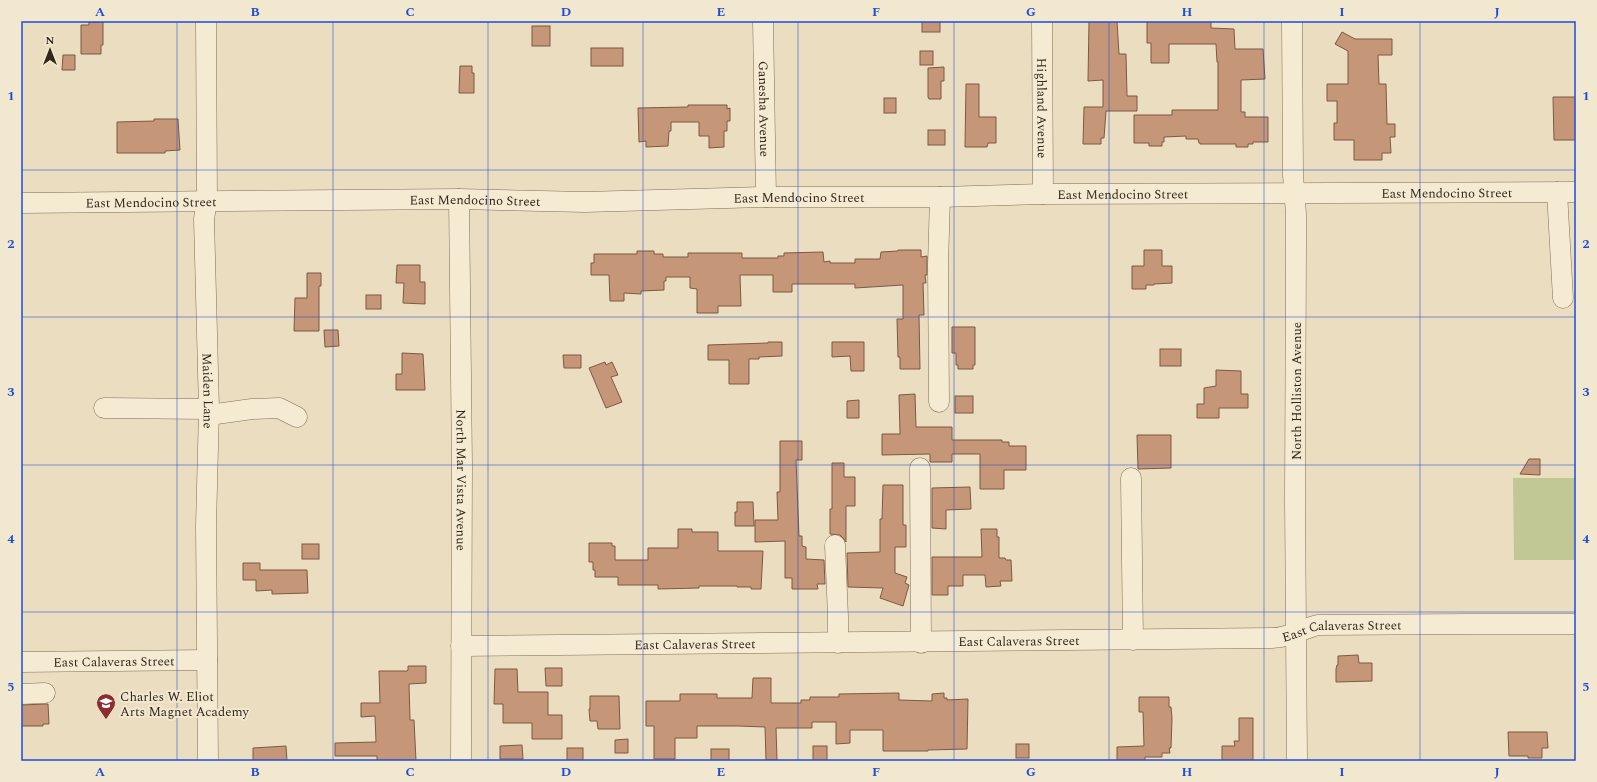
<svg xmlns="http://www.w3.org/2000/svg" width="1597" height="782" font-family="Spectral,serif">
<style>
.green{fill:#c1c795}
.building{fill:#c59778;stroke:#7e5941}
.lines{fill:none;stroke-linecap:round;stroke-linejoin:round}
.minor-casing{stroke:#816e59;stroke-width:21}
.minor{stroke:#f5ebd2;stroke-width:20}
.grid{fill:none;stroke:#1d4ed8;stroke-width:1;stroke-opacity:0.55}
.labels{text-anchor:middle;stroke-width:4;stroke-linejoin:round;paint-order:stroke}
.street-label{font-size:13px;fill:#32271d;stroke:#f2e7cf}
.poi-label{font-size:13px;fill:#32271d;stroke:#f2e7cf;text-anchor:start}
.neatline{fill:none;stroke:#1d4ed8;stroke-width:1.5}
.grid-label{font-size:13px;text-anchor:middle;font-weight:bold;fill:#1d4ed8}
</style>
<rect width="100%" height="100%" fill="#eaddc0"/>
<!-- green -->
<path class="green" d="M1513,478H1576V560H1514Z"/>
<!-- building -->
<g class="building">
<rect x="922" y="21" width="18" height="11"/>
<path d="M1089,21H1117L1119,54H1126L1127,96H1137V111H1106L1104,138H1101V144H1083L1084,107H1103V80L1088,81Z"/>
<path d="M1147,21H1211V28L1234,29L1235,49H1263L1265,79L1241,80V112H1245V117H1268V142H1253V144H1248V147H1236V144H1200V143H1199L1198,139H1186V136L1164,137V142H1162V146H1149V143H1134V115H1172V110H1218V62H1217L1216,44H1169V63H1151V43H1147Z"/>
<path d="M89,22H103V45H101V54H81V25H89Z"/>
<rect x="532" y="26" width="18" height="20"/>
<path d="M1342,32L1355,39H1392V55H1378L1379,84H1386L1387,124H1395V137H1390L1391,153H1382V160H1354V140H1334V123H1337V101H1327V84H1348V51L1335,44Z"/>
<rect x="591" y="48" width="32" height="18"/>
<rect x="920" y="51" width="13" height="14"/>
<path d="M63,55H75V70H62Z"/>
<path d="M460,66H472V73H474V93H459Z"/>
<path d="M944,67V81H941V99H929L928,97V68Z"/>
<path d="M966,84H979V117H996V143H988L987,147H965Z"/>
<path d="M1553,97H1576V140H1554Z"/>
<rect x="884" y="98" width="12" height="15"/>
<path d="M688,105H727V109L730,108V121H727V131H724V147L709,148V136H699V122H671V131H669L668,146L646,147V141L639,142L638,108L688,107Z"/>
<path d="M154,119H178L180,150L165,151V153H117V122L154,121Z"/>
<rect x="928" y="130" width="17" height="15"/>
<path d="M898,250H921V257L927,256V275H925L926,283H923L924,315H919L920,369H900V357H898L897,319H903V285L855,288V284H792V292H773V275H740L741,306H718V313H697V289L690,288V277H666V281H664V290L641,291V294L624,293V301H610L609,275H591V263H594V254H637V251H654V254H663V257H688V253H742V258H778V256H784V253L823,252L824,262L830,261V263H855V259H880L881,252L898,251Z"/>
<path d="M1144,250H1162V266H1172V283L1154,284V285H1146V289H1132V266H1144Z"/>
<path d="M397,265H420V282H425V304L403,303L404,283H396Z"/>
<path d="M307,273H321V286H319V331H294L295,298H307Z"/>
<rect x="366" y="295" width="15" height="14"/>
<path d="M952,327H975V365H973V369H958V365H956V353H952Z"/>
<path d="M324,330H338L339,346L325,347Z"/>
<path d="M768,342H782V356L759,357V359H749V384H729V360H708V345L768,343Z"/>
<path d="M832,342H864V371H851L850,356L832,357Z"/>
<rect x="1160" y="349" width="21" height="17"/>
<path d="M402,353L423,354L425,390H396V374H402Z"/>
<path d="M563,355H581V368H564Z"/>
<path d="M605,362L606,365L612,362L618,375L611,377L622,402L606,408L589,368Z"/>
<path d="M1216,370L1241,371V394H1248V408H1219V418H1197V404H1204V388L1216,386Z"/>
<path d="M915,394L916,427H952V440H1002V442H1009V446H1026V470H1004V489H980V454H952V462H930V454L882,455V434H900L899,395Z"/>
<rect x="955" y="396" width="18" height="17"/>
<path d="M859,400V418H847V401Z"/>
<path d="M1137,435H1171V468L1138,469Z"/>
<path d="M780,441H802V460H796L799,536H802V546L806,547V559L824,560L825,584H817L818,589H792V578H785V541L755,542V520H778L777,492H780Z"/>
<path d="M1529,459H1540V475L1520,474Z"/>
<path d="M832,463H844V477H855V506H846V542L844,539L840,535L830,534V509H832Z"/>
<path d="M883,485H903V525H906V547H895V573L907,577L905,583L909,585L903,606L880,598L883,588L848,587L847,553L880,552V519H882Z"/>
<path d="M970,487L971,509L946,510V529L932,528V488Z"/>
<path d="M737,502H753L754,526H735V512H737Z"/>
<path d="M678,529H692V532H718V551H763L761,589H751V587H737V586H699V588L658,589V585H618V577H595V570H593V562H589V543H612V546H615V560H648V548H678Z"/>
<path d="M981,529H997V537H999V558H1005L1006,560H1011L1012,581H1000L1001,586L986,587L985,575H963V586H948V595H932V557H982Z"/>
<rect x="302" y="544" width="17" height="15"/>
<path d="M243,563H260V570H307L308,593L272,594V590L256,591V580H243Z"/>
<path d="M1358,655L1359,663H1372V681L1336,682V669L1337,665H1338V656Z"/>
<path d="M408,666H426V683L409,684L410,720H414L416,761H377V756H335V743L376,742L375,716L361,717V703H380L379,671H407L408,670Z"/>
<path d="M545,668H562V686H546Z"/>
<path d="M495,669H517L518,692H548V715H562V739H532V723H503V704H494Z"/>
<path d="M753,678H771V703H801V700H810V697H839V694L899,693V700L932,701V694L944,693V698H947V700L968,699L967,749L928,750V751H883V730H850V743L836,744V722H812V728H776L777,760H766L765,727L738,726H697V738H675V759H654V726H646V701H680V694H717V698H752Z"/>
<path d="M590,696H619L620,729H598L597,721H590L589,709H590Z"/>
<path d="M1139,697H1169V707H1171L1172,718L1171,748H1169L1170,753H1162V757H1145V761H1117V747L1144,746L1143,712H1139Z"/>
<path d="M45,704H48L49,724H43V726H21V705Z"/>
<path d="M1239,718H1253V761H1222V746H1235L1234,741H1239Z"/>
<path d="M1508,732H1547L1548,748H1542V758H1528V756H1509Z"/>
<path d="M628,739V753H615V740Z"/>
<rect x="1016" y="744" width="13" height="14"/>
<path d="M522,745L523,759H500V746Z"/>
<path d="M286,746L287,761H253V748Z"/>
<rect x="813" y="746" width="14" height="15"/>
<rect x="567" y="748" width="16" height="13"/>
<rect x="711" y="749" width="18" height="12"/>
</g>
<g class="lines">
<defs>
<g id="minor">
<path id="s1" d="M206,21L207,201L204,219L209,409L206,526L208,761"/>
<path id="s2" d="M763,21L766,197"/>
<path id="s3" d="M1042,21L1043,194"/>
<path d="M1292,21L1293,175L1296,214V244L1295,500L1297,761"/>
<path d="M1557,192L1563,298"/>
<path id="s4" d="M459,199L462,465L461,761"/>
<path id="s5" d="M21,203L459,199L585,202L763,197H940L1043,194L1576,192"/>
<path d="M939,402L938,265L940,197"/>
<path d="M104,408L209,409"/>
<path d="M209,415L252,409L279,408L297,417"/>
<path d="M920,468L921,643"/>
<path d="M1131,478L1133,640"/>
<path d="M835,545L838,617V643"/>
<path id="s6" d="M461,646L1272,638C1289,638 1302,629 1318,625L1468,624H1576"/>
<path id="s7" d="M21,662L207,660"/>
<path d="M21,694L45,693"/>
</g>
</defs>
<!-- minor casing -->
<use href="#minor" class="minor-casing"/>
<!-- minor -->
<use href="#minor" class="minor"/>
</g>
<!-- grid -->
<path class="grid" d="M177,21V761M333,21V761M488,21V761M643,21V761M798,21V761M954,21V761M1109,21V761M1264,21V761M1420,21V761M21,170H1576M21,317H1576M21,465H1576M21,612H1576"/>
<!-- icons -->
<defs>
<symbol id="school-pin" viewBox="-11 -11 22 30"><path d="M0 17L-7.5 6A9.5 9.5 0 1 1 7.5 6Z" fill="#8b2e30" stroke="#f2e7cf"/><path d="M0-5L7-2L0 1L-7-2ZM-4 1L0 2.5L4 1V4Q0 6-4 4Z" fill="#fff"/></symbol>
</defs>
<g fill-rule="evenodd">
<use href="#school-pin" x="95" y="692" width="22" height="30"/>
</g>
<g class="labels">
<!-- street labels -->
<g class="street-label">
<text dy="5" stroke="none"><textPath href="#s3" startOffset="87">Highland Avenue</textPath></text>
<text dy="5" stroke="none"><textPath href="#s2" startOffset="88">Ganesha Avenue</textPath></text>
<text dy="5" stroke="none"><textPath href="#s5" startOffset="1426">East Mendocino Street</textPath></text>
<text dy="5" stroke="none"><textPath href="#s5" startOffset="1102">East Mendocino Street</textPath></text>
<text dy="5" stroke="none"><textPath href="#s5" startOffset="778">East Mendocino Street</textPath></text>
<text dy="5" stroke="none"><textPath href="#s5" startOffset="454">East Mendocino Street</textPath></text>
<text dy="5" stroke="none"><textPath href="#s5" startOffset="130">East Mendocino Street</textPath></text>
<text dy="5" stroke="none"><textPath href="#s1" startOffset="370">Maiden Lane</textPath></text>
<text transform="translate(1296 391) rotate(-90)" y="5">North Holliston Avenue</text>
<text dy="5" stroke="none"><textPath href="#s4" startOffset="281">North Mar Vista Avenue</textPath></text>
<text dy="5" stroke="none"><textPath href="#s6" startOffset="882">East Calaveras Street</textPath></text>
<text dy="5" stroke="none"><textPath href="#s6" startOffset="558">East Calaveras Street</textPath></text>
<text dy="5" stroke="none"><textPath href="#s6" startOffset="234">East Calaveras Street</textPath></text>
<text dy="5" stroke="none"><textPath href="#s7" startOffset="93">East Calaveras Street</textPath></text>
</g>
<!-- poi labels -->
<g class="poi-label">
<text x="120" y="701">Charles W. Eliot<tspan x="120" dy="15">Arts Magnet Academy</tspan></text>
</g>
</g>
<!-- border -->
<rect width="1597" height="782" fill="none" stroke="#f2e7cf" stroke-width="44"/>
<!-- north arrow -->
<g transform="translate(50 50)" stroke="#f2e7cf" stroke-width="3" paint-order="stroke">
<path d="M0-3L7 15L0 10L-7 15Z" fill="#32271d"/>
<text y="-6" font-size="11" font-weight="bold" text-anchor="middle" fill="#32271d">N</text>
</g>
<rect x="22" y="22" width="1553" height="738" class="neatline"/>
<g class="grid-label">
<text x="100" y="16">A</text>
<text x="255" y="16">B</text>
<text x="410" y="16">C</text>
<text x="566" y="16">D</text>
<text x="721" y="16">E</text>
<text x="876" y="16">F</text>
<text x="1031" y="16">G</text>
<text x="1187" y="16">H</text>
<text x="1342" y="16">I</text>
<text x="1497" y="16">J</text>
<text x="11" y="100">1</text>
<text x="1586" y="100">1</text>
<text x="11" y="248">2</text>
<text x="1586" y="248">2</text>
<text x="11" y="396">3</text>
<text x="1586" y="396">3</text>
<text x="11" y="543">4</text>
<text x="1586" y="543">4</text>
<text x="11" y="691">5</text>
<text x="1586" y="691">5</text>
<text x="100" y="776">A</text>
<text x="255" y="776">B</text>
<text x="410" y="776">C</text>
<text x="566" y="776">D</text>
<text x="721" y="776">E</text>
<text x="876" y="776">F</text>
<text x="1031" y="776">G</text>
<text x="1187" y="776">H</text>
<text x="1342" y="776">I</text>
<text x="1497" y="776">J</text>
</g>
</svg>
